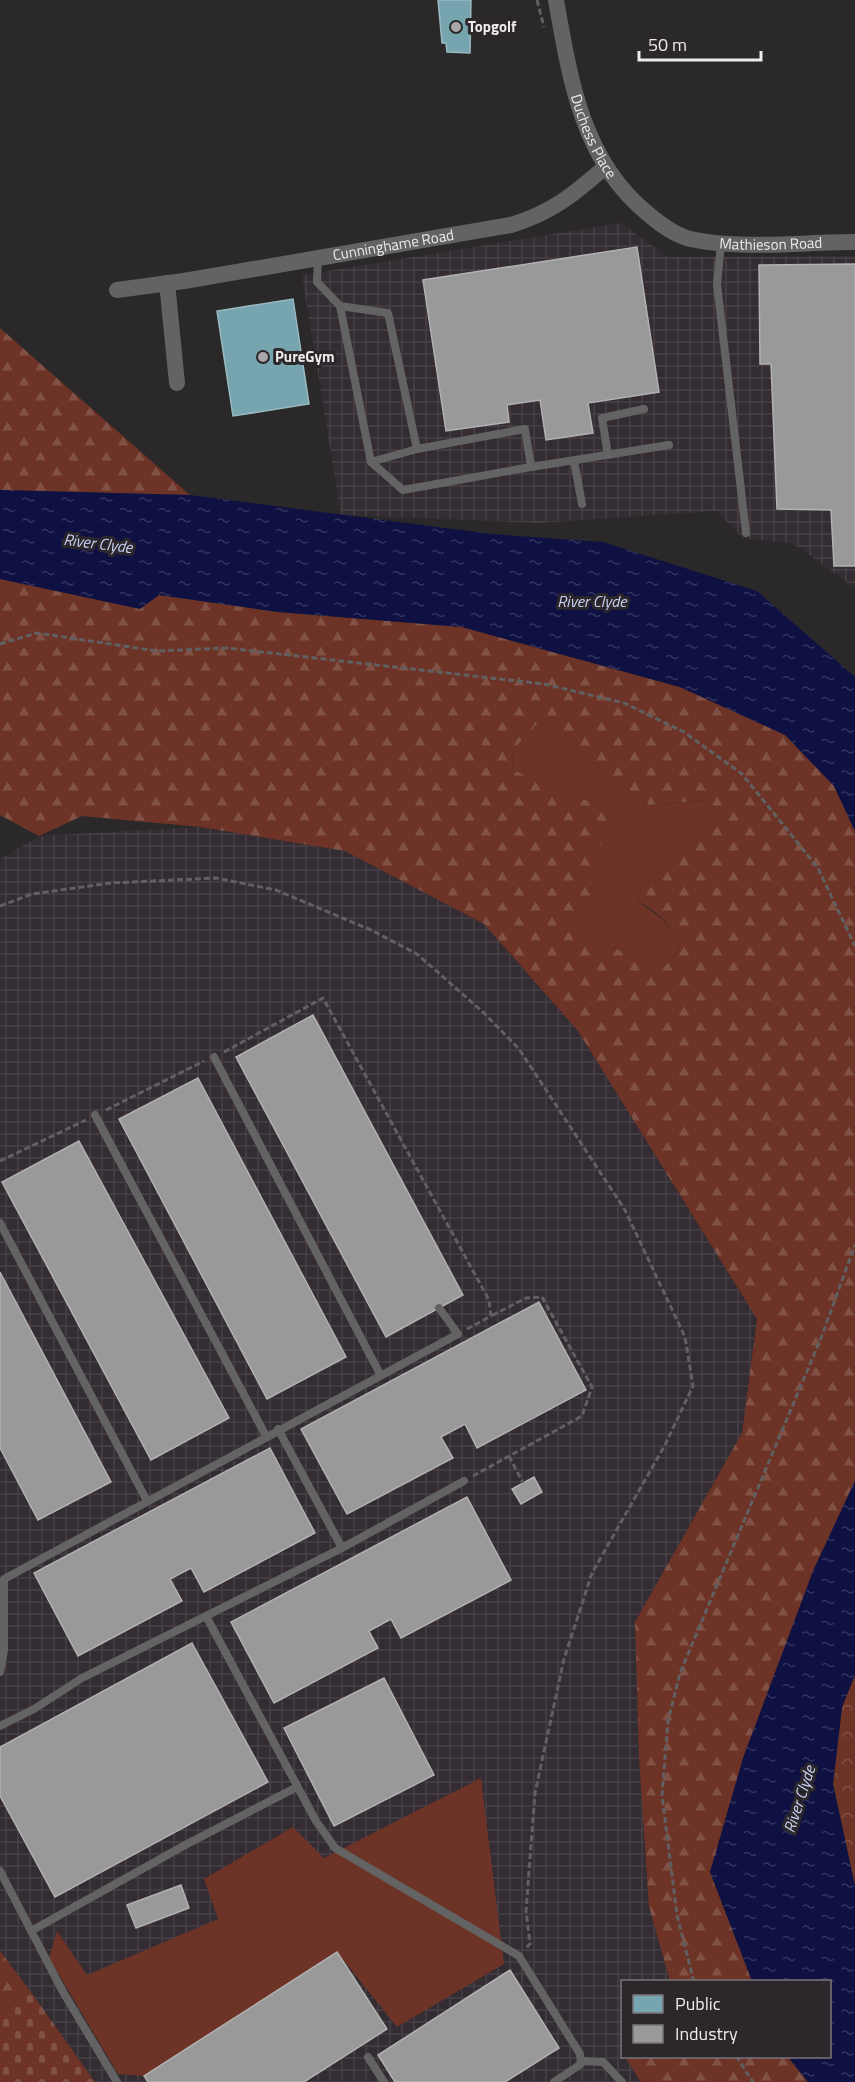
<svg xmlns="http://www.w3.org/2000/svg" width="855" height="2082" font-family="'Titillium Web',sans-serif">
<style>
.industrial{fill:url(#industrial-grid)}
.grass{fill:#6c3326}
.forest{fill:url(#forest-firs);fill-rule:evenodd}
.cemetery{fill:url(#cemetery-stones)}
.park{fill:url(#park-crowns)}
.water{fill:url(#water-ripples)}
.public{fill:#76a5af;stroke:#99bac1;stroke-width:1.5}
.industry{fill:#999;stroke:#b2b1b2;stroke-width:1.5}
.lines{fill:none;stroke-linecap:round;stroke-linejoin:round}
.path{stroke:#616061;stroke-width:3;stroke-dasharray:6 3;stroke-linecap:butt}
.lane{stroke:#646363;stroke-width:8}
.street{stroke:#646363;stroke-width:16}
.poi-dot{fill:#a8a6a8;stroke:#2b272a;stroke-width:2}
.labels{text-anchor:middle;stroke-width:6;stroke-linejoin:round;paint-order:stroke}
.poi-label{font-size:15px;font-weight:bold;fill:#eceaec;stroke:#2b272a;text-anchor:start}
.street-label{font-size:15px;fill:#eceaec;stroke:#2b272a}
.water-label{font-size:16px;font-style:italic;fill:#c9d3f8;stroke:#2b272a}
</style>
<defs>
<pattern id="industrial-grid" width="8" height="8" patternUnits="userSpaceOnUse" patternTransform="scale(1.5)"><rect width="8" height="8" fill="#342c33"/><path d="M0 4h8M4 0v8" fill="none" stroke="#484047"/></pattern>
<pattern id="forest-firs" width="22" height="20" patternUnits="userSpaceOnUse" patternTransform="scale(1.5)"><rect width="22" height="20" fill="#6c3326"/><path d="M5 1l3.5 6h-7zM16 11l3.5 6h-7z" fill="#815146"/></pattern>
<pattern id="cemetery-stones" width="16" height="16" patternUnits="userSpaceOnUse" patternTransform="scale(1.5)"><rect width="16" height="16" fill="#6c3326"/><path d="M2 7V4a2 2 0 0 1 4 0v3zM10 15v-3a2 2 0 0 1 4 0v3z" fill="#815146"/></pattern>
<pattern id="park-crowns" width="20" height="18" patternUnits="userSpaceOnUse" patternTransform="scale(1.5)"><rect width="20" height="18" fill="#6c3326"/><path d="M2 6a3 3 0 1 1 6 0M12 15a3 3 0 1 1 6 0" fill="none" stroke="#815146"/></pattern>
<pattern id="water-ripples" width="26" height="14" patternUnits="userSpaceOnUse" patternTransform="scale(1.5)"><rect width="26" height="14" fill="#101143"/><path d="M2 4q2-2 4 0t4 0M15 11q2-2 4 0t4 0" fill="none" stroke="#33345e"/></pattern>
</defs>
<rect width="100%" height="100%" fill="#2a2829"/>
<!-- industrial -->
<g class="industrial">
<path d="M621,223L668,257L855,256V588L794,544L743,538L716,511L538,523L341,515L302,275Z"/>
<path d="M200,827L345,851L484,924L578,1031L757,1319L742,1433L635,1622L639,1758L649,1907L670,1981L622,1982V2056L712,2057L728,2082H95L0,1951V859L39,836Z"/>
</g>
<!-- grass -->
<g class="grass">
<path d="M539,722L649,805L707,800L722,815L718,822L643,886L636,900C657,915 675,924 679,951L665,966L555,928L599,890L554,788L513,770L512,751Z"/>
<path d="M481,1778L504,1964L397,2027L337,1952L144,2076L118,2074L49,1958L57,1931L87,1975L218,1919L204,1879L293,1827L324,1858Z"/>
</g>
<!-- forest -->
<g class="forest">
<path d="M0,328L190,495L0,490Z"/>
<path d="M0,579L140,608L159,595L278,612L462,627L680,687L785,734L834,786L855,831V1481L813,1571L710,1872L752,1981H670L649,1907L639,1758L635,1622L742,1433L757,1319L578,1031L484,924L345,851L200,827L82,816L39,836L0,815ZM539,722L649,805L707,800L722,815L718,822L643,886L636,900C658,913 675,925 679,951L665,966L556,928L599,890L590,853L616,831L597,805L513,770L512,751Z"/>
<path d="M0,1951L28,1988L0,2016Z"/>
<path d="M625,2057H788L808,2082H641Z"/>
</g>
<!-- cemetery -->
<path class="cemetery" d="M28,1988L95,2082H0V2016Z"/>
<!-- park -->
<path class="park" d="M855,1675V1886L833,1784L842,1707Z"/>
<!-- water -->
<g class="water">
<path d="M0,490L190,495L492,534L603,542L757,591L855,677V831L834,786L785,735L680,687L462,627L278,612L159,595L140,609L0,579Z"/>
<path d="M855,1481V1675L842,1707L833,1784L855,1886V2082H808L788,2057L830,2056V1982L752,1981L710,1872L743,1758L813,1571Z"/>
</g>
<!-- public -->
<g class="public">
<path d="M438,0H471L470,53L447,52L446,43H442Z"/>
<path d="M293,299L309,404L233,416L217,311Z"/>
</g>
<!-- industry -->
<g class="industry">
<path d="M637,247L659,392L588,403L593,433L546,440L540,400L507,405L509,422L446,431L423,280Z"/>
<path d="M855,264V566H834L831,510L777,509L771,364H760L759,265Z"/>
<path d="M313,1015L463,1295L386,1337L236,1057Z"/>
<path d="M198,1078L346,1357L267,1399L119,1119Z"/>
<path d="M79,1141L229,1418L151,1460L2,1182Z"/>
<path d="M0,1272L111,1482L38,1520L0,1448Z"/>
<path d="M539,1302L586,1390L477,1448L465,1424L441,1437L453,1458L347,1514L301,1429Z"/>
<path d="M270,1448L315,1533L204,1592L191,1568L170,1579L182,1601L78,1656L34,1573Z"/>
<path d="M534,1477L542,1492L521,1504L512,1489Z"/>
<path d="M467,1497L511,1580L401,1638L391,1619L369,1631L378,1648L274,1703L231,1622Z"/>
<path d="M192,1643L268,1782L55,1897L0,1796V1747Z"/>
<path d="M384,1678L434,1775L334,1826L284,1728Z"/>
<path d="M181,1885L189,1908L136,1928L127,1905Z"/>
<path d="M337,1952L387,2029L304,2082H148L144,2076Z"/>
<path d="M510,1970L559,2048L505,2082H395L378,2055Z"/>
</g>
<g class="lines">
<!-- path -->
<g class="path">
<path d="M537,0L544,27"/>
<path d="M0,644L37,633L157,651L227,648L544,684L624,703L684,732L742,774L818,868L855,946"/>
<path d="M0,906L32,894L111,883L216,878L276,890L371,930L417,954L484,1013L519,1049L625,1210L685,1337L693,1386L665,1445L592,1573L564,1659L535,1793L526,1911L530,1944L526,1948"/>
<path d="M224,1052L323,998L489,1300L491,1316L467,1329"/>
<path d="M106,1110L204,1061"/>
<path d="M0,1161L86,1120"/>
<path d="M509,1456L523,1483"/>
<path d="M473,1476L582,1416L592,1387L542,1297L526,1298L491,1316"/>
<path d="M694,1982L677,1915L662,1795L668,1721L680,1673L821,1338L855,1245"/>
<path d="M736,2056L753,2082"/>
</g>
<!-- lane -->
<g class="lane">
<path d="M721,244L717,284L746,533"/>
<path d="M318,258L317,282L340,306L388,313L417,449L525,429L531,467L669,445"/>
<path d="M340,306L371,462L417,449"/>
<path d="M608,455L602,418L644,409"/>
<path d="M574,461L582,504"/>
<path d="M371,462L403,490L531,467"/>
<path d="M214,1057L380,1374"/>
<path d="M95,1115L266,1436"/>
<path d="M0,1223L147,1501"/>
<path d="M278,1429L342,1548"/>
<path d="M206,1616L316,1821L335,1848L519,1956L580,2054L581,2064L554,2082"/>
<path d="M0,1672L4,1651V1579L458,1334L439,1308"/>
<path d="M0,1726L34,1709L82,1678L342,1548L464,1481"/>
<path d="M0,1871L63,1992L117,2082"/>
<path d="M31,1931L187,1844L297,1787"/>
<path d="M368,2057L384,2082"/>
<path d="M581,2061L603,2062L622,2082"/>
</g>
<!-- street -->
<g class="street">
<path id="s1" d="M556,0C570,79 582,160 647,213C660,224 674,235 690,239C743,250 801,242 855,242"/>
<path d="M167,283L177,383"/>
<path id="s2" d="M117,290L184,281L511,225C551,213 573,195 604,168"/>
</g>
</g>
<!-- markers -->
<g class="poi-dot">
<circle cx="456" cy="27" r="6"/>
<circle cx="263" cy="357" r="6"/>
</g>
<g class="labels">
<!-- poi labels -->
<g class="poi-label">
<text x="468" y="32">Topgolf</text>
<text x="275" y="362">PureGym</text>
</g>
<!-- street labels -->
<g class="street-label">
<text dy="5" stroke="none"><textPath href="#s1" startOffset="142">Duchess Place</textPath></text>
<text dy="5" stroke="none"><textPath href="#s1" startOffset="369">Mathieson Road</textPath></text>
<text dy="5" stroke="none"><textPath href="#s2" startOffset="280">Cunninghame Road</textPath></text>
</g>
<!-- water labels -->
<g class="water-label">
<text transform="translate(98 543) rotate(7)" y="6">River Clyde</text>
<text x="592" y="607">River Clyde</text>
<text transform="translate(799 1799) rotate(-72)" y="6">River Clyde</text>
</g>
</g>
<!-- legend -->
<rect x="621" y="1980" width="210" height="78" fill="#2b272a" stroke="#787578" stroke-width="1.5"/>
<rect x="633" y="1995" width="30" height="18" fill="#76a5af" stroke="#787578" stroke-width="1.5"/>
<text x="675" y="2010" font-size="18" fill="#eceaec">Public</text>
<rect x="633" y="2025" width="30" height="18" fill="#999999" stroke="#787578" stroke-width="1.5"/>
<text x="675" y="2040" font-size="18" fill="#eceaec">Industry</text>
<!-- scale -->
<path d="M639 51v9h122v-9" fill="none" stroke="#eceaec" stroke-width="3"/>
<text x="648" y="51" font-size="18" fill="#eceaec" stroke="#2b272a" stroke-width="4.5" paint-order="stroke">50 m</text>
</svg>
